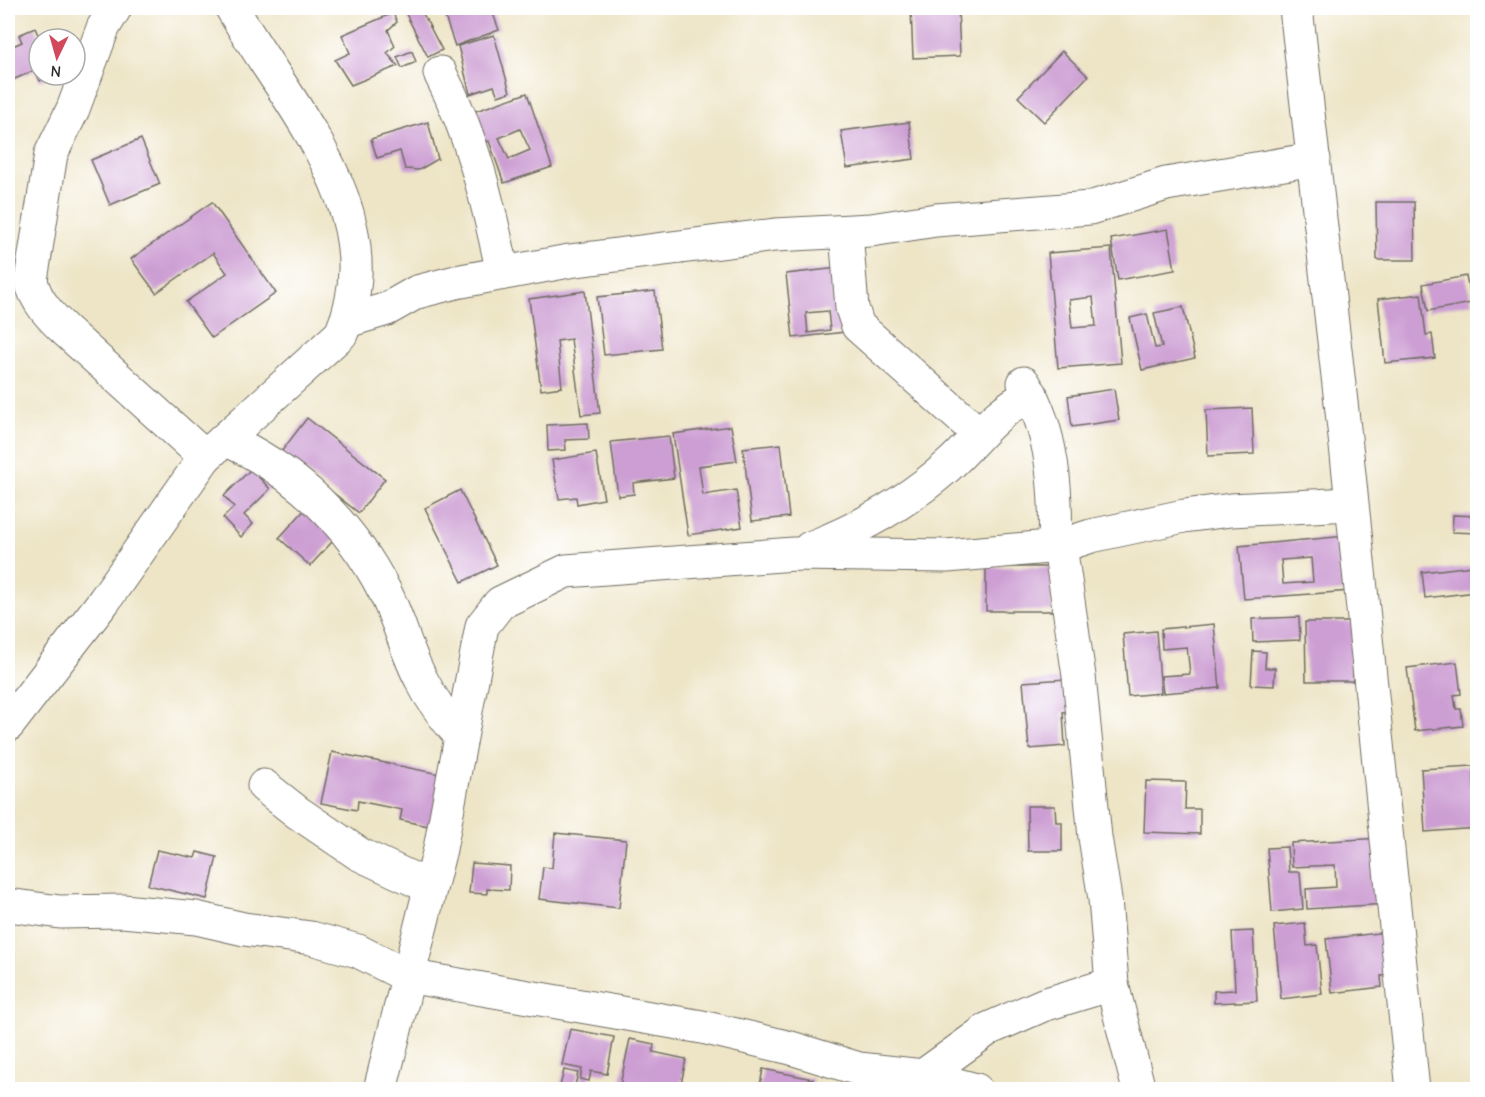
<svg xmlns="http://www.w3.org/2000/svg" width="1485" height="1097" font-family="'Comic Neue',sans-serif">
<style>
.building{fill:#cc9ed3;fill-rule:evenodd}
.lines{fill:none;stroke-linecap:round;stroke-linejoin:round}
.minor-casing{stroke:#6f6c62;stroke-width:35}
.minor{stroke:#fff;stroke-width:33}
</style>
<rect width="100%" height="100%" fill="#fff"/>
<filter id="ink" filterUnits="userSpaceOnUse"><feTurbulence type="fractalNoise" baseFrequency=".0167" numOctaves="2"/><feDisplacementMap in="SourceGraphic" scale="12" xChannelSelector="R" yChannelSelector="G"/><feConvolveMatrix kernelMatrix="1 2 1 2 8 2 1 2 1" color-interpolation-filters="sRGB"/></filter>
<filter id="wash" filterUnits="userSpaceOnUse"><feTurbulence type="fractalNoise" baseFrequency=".008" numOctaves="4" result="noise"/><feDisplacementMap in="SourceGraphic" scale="24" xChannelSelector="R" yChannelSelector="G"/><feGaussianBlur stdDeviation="1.35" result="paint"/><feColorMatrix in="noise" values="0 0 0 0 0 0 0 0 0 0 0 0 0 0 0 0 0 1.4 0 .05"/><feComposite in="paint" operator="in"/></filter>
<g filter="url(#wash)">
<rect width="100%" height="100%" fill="#eee5c7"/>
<g id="blocks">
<!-- building -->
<g class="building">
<path d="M420,8L442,50L428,57L406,14Z"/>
<path d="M452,8H491L499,30L455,46L443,11Z"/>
<path d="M911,8H958L960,56L913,58Z"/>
<path d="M393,13L397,22L388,30L395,46L387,53L398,66L351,85L335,60L350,53L342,35Z"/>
<path d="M35,28L40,39L39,75H53L40,81L35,70L8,82V58L11,57L8,48L22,42L19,35Z"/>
<path d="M494,35L510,92L498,96L494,86L470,94L458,46Z"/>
<path d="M412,51L416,62L402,68L397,57Z"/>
<path d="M1062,51L1088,76L1044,122L1018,97Z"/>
<path d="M527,93L552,167L504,183L489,141L484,142L473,112ZM520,129L530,150L509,159L499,138Z"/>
<path d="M428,122L438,159L419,170L405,169L400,151L377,158L371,139Z"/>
<path d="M909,122L914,159L847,168L841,131Z"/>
<path d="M141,139L160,184L110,205L91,160Z"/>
<path d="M212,202L276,293L212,338L186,302L227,273L213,253L156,293L131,259Z"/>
<path d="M1376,202H1414L1415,260H1377Z"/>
<path d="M1168,229L1175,270L1118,280L1111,239Z"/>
<path d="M1111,248L1121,363L1058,368L1048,253ZM1093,297L1096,326L1072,328L1069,300Z"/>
<path d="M838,268L845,332L793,338L786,274ZM828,311L830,330L808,333L806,313Z"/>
<path d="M1466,276L1472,303L1428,311L1423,284Z"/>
<path d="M585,291L600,413L581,415L571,339L557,341L562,387L541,390L529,299Z"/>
<path d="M655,291L662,349L604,355L597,297Z"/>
<path d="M1421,294L1426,335L1432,334L1435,358L1385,363L1378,299Z"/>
<path d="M1183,307L1195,358L1142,370L1130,318L1147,314L1155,348L1162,347L1154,313Z"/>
<path d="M1114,389L1119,420L1072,427L1068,396Z"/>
<path d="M1252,408L1254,454L1208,456L1206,410Z"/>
<path d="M307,418L385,479L359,513L281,452Z"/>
<path d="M588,423L589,439L565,440L566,450L548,451L547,425Z"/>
<path d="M731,426L737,461L699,466L703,495L736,490L742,527L688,535L673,434Z"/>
<path d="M669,436L674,478L633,483L634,494L618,496L611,442Z"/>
<path d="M781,444L789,517L752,521L743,448Z"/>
<path d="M596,453L604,499L577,504L576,497L559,499L552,460Z"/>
<path d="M251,469L270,489L244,515L253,524L241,537L223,518L234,507L224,496Z"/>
<path d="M460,490L497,565L462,582L425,508Z"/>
<path d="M310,504L341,532L310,566L279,538Z"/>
<path d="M1453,515L1478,516V533L1452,532Z"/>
<path d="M1346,536L1351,591L1244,599L1239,546ZM1311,558L1313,582L1283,584L1281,560Z"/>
<path d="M1473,566L1476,592L1425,598L1422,572Z"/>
<rect x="986" y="567" width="66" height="44"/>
<path d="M1299,617L1300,640L1253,642L1252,619Z"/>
<path d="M1305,622H1354L1353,681H1306Z"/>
<path d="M1214,624L1220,688L1163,693L1161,676L1190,674L1187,647L1162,649L1161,629Z"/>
<path d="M1156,631L1161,693L1128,696L1123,634Z"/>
<path d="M1253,651L1266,652L1265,668H1275L1274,686L1251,685Z"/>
<path d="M1457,662L1461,694L1454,695L1456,709H1461L1463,726L1415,731L1407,668Z"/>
<path d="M1066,679L1069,711L1063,712L1065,746L1029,749L1023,682Z"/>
<path d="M332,752L444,775L433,827L400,820L402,810L358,801L357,810L321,803Z"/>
<path d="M1473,766L1477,828L1425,832L1421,769Z"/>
<path d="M1146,781L1186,782L1185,809H1200V834L1144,832Z"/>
<path d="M1027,806H1055L1056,822H1062V851H1028Z"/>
<path d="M555,833L626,840L619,908L539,899L543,867L552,868Z"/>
<path d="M1383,838L1387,904L1307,909L1306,889L1336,887L1335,865L1292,867L1291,843Z"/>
<path d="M1287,847L1289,872H1300L1303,909L1272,912L1267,848Z"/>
<path d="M157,850L195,858L197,852L217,857L207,899L148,885Z"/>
<path d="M472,863L510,866L509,890L487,889V894L469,893Z"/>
<path d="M1305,923L1307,946L1317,945L1322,994L1281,999L1274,926Z"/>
<path d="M1253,931L1257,1001L1214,1003V991L1235,990L1232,932Z"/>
<path d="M1387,932L1391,975L1381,976L1382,987L1332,993L1326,939Z"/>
<path d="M570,1029L614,1037L607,1074L591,1071L589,1081L580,1079L582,1069L562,1065Z"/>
<path d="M630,1039L654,1044L653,1052L686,1059L680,1090H619Z"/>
<path d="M763,1069L813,1079L811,1090H759Z"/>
<path d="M564,1070L578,1073L574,1090H559Z"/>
</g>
</g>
</g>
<g filter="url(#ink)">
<use href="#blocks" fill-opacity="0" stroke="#6f6c62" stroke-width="1.5"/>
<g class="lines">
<defs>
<g id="minor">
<path d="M115,8L103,28L73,109L51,154L31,280C35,301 52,318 67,332L205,457"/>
<path d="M1296,8L1347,455L1413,1090"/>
<path d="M440,73C473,137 488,203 503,273"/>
<path d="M846,232L852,308L858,326L978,433"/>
<path d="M347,321L387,309L417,292L456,282L569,261L775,235L871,230L936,220L1090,208L1166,184L1314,159"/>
<path d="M1024,383C1053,431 1057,491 1055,546"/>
<path d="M225,439C294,470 350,523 384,590C399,619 406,651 421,679C431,699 445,718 460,735"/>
<path d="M1060,546L1079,676L1095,837L1105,899L1112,984L1139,1090"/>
<path d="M810,548C862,528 906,503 948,466C980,437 990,416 1031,394"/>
<path d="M8,725L104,601L205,457L341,334C394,215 287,105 232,8"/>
<path d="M264,786L297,812L359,854L430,887"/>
<path d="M8,905L60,912L123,911L196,918L244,929L311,938L358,951L407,976L702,1027L791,1048L859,1069L923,1076L976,1090"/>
<path d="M923,1076L988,1029L1043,1005L1112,984"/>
<path d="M380,1090L440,849L482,626L500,603L566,571L794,554L947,556L1060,546L1091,536L1184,516L1231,510L1351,504"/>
</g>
</defs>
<!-- minor casing -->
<use href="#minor" class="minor-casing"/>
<!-- minor -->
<use href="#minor" class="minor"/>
</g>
</g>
<!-- margin -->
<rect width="1485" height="1097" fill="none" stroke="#fff" stroke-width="30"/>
<!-- north arrow -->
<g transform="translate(57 57) rotate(185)"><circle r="28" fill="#ffffff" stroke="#aaaaaa" stroke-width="1.5"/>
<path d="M0-4.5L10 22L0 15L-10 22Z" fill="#d1495b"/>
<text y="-9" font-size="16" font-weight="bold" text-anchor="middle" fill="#2b2b2b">N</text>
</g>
</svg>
